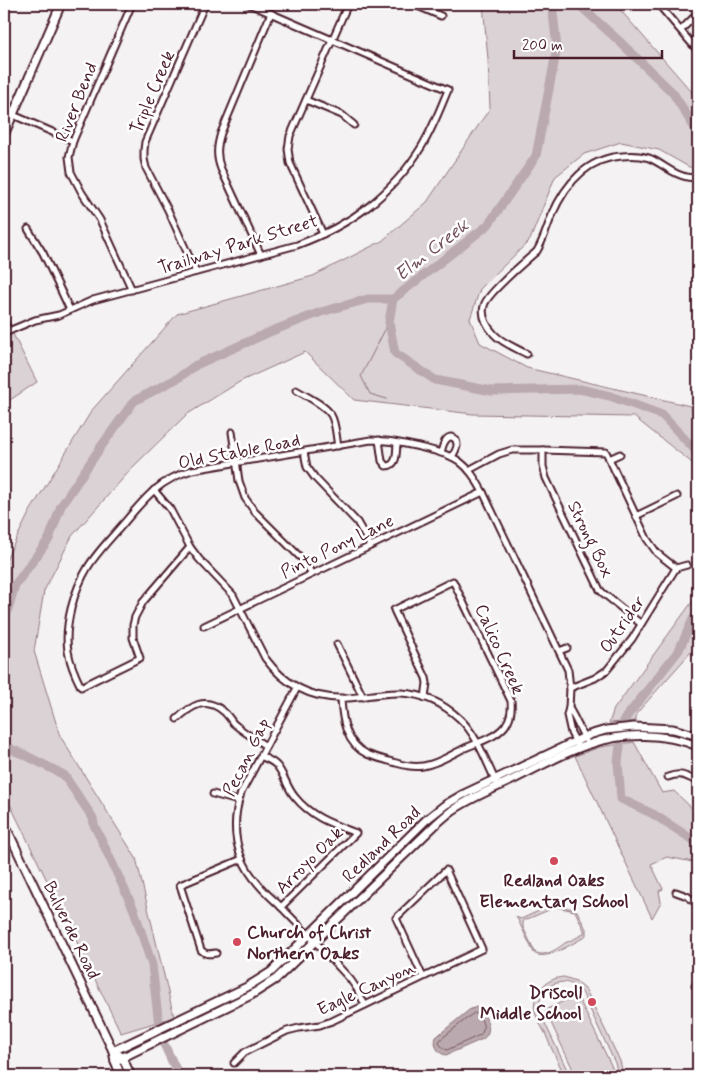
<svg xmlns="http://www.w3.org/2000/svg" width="702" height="1080" font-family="Mynerve,sans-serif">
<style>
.green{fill:#dbd2d5;stroke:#927880;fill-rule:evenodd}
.water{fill:#baa9ae;stroke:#8d727a}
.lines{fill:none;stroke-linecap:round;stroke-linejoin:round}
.shore{stroke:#77565f;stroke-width:1}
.stream{stroke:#8d727a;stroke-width:1}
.river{stroke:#baa9ae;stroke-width:9}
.street-casing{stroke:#4a1f2b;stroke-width:9}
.secondary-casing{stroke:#4a1f2b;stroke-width:11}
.street{stroke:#fff;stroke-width:5}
.secondary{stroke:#fff;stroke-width:7}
.poi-dot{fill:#d1495b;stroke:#fff;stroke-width:2}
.labels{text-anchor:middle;stroke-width:5;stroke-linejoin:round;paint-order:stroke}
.street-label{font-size:18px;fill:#4a1f2b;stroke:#fff}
.poi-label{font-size:18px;font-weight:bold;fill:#4a1f2b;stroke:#fff}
.water-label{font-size:19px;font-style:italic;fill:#714f59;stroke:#fff}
</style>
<rect width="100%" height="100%" fill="#f4f2f2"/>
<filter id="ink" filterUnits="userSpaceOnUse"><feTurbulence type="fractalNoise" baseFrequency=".02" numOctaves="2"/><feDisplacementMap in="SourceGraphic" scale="10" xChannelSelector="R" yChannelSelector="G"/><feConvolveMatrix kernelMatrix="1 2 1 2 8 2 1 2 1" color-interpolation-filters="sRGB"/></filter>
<g filter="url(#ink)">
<!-- green -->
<g class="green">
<path d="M483,4H615L698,99V168L689,167L659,150L621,142L584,154L555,177L530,240L480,289L470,319L480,343L527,368L690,406L698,421V471L696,466L634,417L473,414L354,400L305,352L241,381L186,415L134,466L72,536L44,591L34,651L60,736L136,858L174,1017L121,1033L4,792V571L6,560L29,513L92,410L177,314L313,276L382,241L427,202L490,108L488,59Z"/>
<path d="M13,334L37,382L4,404V338Z"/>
<path d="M698,598V645L691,652L636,714V721L609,723L614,709L692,602Z"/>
<path d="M634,742L662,793L674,791L698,814V863L667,857L651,864L663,889L659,891L661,902L652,918L575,756L600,747Z"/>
<path d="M553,903L568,908L574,909L577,911L586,929V935L583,938C571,944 545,962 534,953L516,916L518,918L521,919L552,905ZM556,907L575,911L584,930V933C578,938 571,940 565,943C557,949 545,958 535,952L523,927V922L525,920Z"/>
<path d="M564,977L576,981L586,990L620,1061L622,1069V1076H617V1070L615,1063L582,992C564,970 532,988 541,1015L570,1076H565C558,1062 551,1048 545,1033C541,1026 537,1019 535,1012C531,993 546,978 564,977Z"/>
<path d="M577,995L613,1069L596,1076H576L545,1010Z"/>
</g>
<!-- water -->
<path class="water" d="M476,1007C483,1011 491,1024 488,1032C488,1035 485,1037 483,1039L446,1055C438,1054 433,1045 436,1037L469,1010Z"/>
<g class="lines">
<!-- shore -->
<path class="shore" d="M475,1013C482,1017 487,1029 480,1035L447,1050L443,1048L439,1043L440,1040L471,1015Z"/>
<!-- stream -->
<path class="stream" d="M387,399L370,394L361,376L389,322"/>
<!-- river -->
<g class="river">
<path d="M552,4L557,48L536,156L488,225L393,299L389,322L395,353L435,380L492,391L580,389L610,396L662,415L698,453"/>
<path d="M578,4L618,40L673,93L698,133"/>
<path d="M4,623L15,585L49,539L61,506L100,448L134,401L178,378L196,365L272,331L321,312L368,299H393"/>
<path d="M624,720L679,650L693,619L698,615"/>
<path d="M4,746L25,755L64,775L93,818L94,825L99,835"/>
<path d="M620,746L618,762L621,799L653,814L698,843"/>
<path d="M101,839L134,910L152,965L159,1025"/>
<path d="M163,1042L179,1076"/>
</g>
<defs>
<g id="street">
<path d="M413,4L441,16"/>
<path d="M658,4L698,51"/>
<path d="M681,30L698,13"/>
<path d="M306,100L342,115L354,125"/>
<path d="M4,111L73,141"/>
<path d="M28,229L43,253L70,310"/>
<path d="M323,234L290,163L288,149L290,136L348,4"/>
<path d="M261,255L221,169C216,156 217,146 221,133L271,13"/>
<path d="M196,272L168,210L146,168L144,159V150L145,142L205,4"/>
<path d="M132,290L100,220L82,193L71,172L69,157L73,141L132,4"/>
<path d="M4,321L9,331"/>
<path d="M4,333L35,320L59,315L93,300L297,245C351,225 392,195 422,146C433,128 440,109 448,90L249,4"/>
<path d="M527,354C516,348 502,343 494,334C487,326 481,316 484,306C486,294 526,261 537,251C544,239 547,227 552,215C565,185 587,158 622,156C631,155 640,155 649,158C662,163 673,175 687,177C690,178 695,177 698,177"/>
<path d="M296,390C306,396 325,405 331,415C336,423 336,437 338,446"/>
<path d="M232,432L239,481L245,498L255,512L303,560L312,574"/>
<path d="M379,440L382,461L386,466C398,466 396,452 397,443"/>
<path d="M543,450V466L546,478L600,590L603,593L641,624"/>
<path d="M304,452L307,467L315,478L357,522L370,545"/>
<path d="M441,453C442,449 443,443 446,440C450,434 457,438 457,445C457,449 454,453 452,457"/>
<path d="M609,459L620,454"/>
<path d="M469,470L499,454L512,450H543L606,452L647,539L657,553L676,568"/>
<path d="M154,490L170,509L190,547L199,559L233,595L265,658C285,685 313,700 348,698C365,697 383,692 401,693C423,694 444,704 460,719C477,735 486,761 496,782"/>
<path d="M636,516L677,496"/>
<path d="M190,547L143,602L135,617L133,625V638L140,658L81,687C75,675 70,664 68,651C64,625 74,590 88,567C98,551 112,537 124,523C145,498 159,480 192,470L371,440C391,440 443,450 459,461C470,469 476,480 483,492L568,670L570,688L569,708L567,715L571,733L577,744"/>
<path d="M204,626L483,492"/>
<path d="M337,644L363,697"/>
<path d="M559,651L567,648"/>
<path d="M297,688L241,793C230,827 235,858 259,885C267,895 278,903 286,912C308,934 329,956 350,979L357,989L365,1005"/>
<path d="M570,688L595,678L607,670L632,639L676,568L687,565"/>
<path d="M341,698C342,720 346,744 367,754C374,757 382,759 389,761C400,764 411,768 423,766C438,764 452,754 465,748C479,742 495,738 505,726C511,718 512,710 511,701L453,581L394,610L426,678L427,683L425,698"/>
<path d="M569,708L574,717L588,745"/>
<path d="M177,719C191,706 205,696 223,711C227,714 230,719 233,723C243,732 255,739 266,746"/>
<path d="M261,756C266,759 273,761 277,766C284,774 287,788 295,797C311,817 332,824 356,833L281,907"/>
<path d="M668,777C681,772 686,776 698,782"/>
<path d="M213,794L238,801"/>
<path d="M676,892L687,896L698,904"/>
<path d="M216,953C209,954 206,955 201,950L180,885L242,859"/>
<path d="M695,986L698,981"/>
<path d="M234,1063L245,1052L287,1031L299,1028L320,1025L332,1021L482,949L446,870L396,918L423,977"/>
</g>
<g id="secondary">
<path d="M4,135L61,4"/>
<path d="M4,823L113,1051L115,1061L121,1076"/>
<path d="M113,1051L247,987L271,972L426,820L445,805L462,795L589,735L606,730L634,727L673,729L698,736"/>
<path d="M119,1055L122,1057L131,1076"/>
<path d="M115,1061L251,995L276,979L433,827C438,822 444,817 450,812C469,798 493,789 514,779C539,767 564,752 590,744C625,732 664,733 698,746"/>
</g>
</defs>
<!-- street casing -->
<use href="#street" class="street-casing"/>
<!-- secondary casing -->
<use href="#secondary" class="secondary-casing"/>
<!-- street -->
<use href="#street" class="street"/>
<!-- secondary -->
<use href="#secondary" class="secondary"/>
</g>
</g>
<!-- markers -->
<g class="poi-dot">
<circle cx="554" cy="861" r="5"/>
<circle cx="237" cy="942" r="5"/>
<circle cx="592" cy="1002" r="5"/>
</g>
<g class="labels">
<!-- street labels -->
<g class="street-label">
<text transform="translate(152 92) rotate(-67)" y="6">Triple Creek</text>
<text transform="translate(76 102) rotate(-68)" y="6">River Bend</text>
<text transform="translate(238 244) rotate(-17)" y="6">Trailway Park Street</text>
<text transform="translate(239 451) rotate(-11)" y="6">Old Stable Road</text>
<text transform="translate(591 539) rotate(64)" y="6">Strong Box</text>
<text transform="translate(337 546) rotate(-26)" y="6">Pinto Pony Lane</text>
<text transform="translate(622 624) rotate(-55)" y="6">Outrider</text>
<text transform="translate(500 649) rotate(66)" y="6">Calico Creek</text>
<text transform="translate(246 757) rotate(-64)" y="6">Pecan Gap</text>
<text transform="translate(381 844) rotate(-44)" y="6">Redland Road</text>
<text transform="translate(309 860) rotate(-45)" y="6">Arroyo Oak</text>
<text transform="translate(72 930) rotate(64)" y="6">Bulverde Road</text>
<text transform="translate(366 988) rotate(-25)" y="6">Eagle Canyon</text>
</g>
<!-- poi labels -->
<g class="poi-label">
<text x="554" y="886">Redland Oaks<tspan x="554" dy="21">Elementary School</tspan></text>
<text x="247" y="938" text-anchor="start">Church of Christ<tspan x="247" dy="21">Northern Oaks</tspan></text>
<text x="582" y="998" text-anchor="end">Driscoll<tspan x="582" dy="21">Middle School</tspan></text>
</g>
<!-- water labels -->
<g class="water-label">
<text transform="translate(431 249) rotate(-38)" y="7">Elm Creek</text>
</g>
</g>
<!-- margin -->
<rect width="702" height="1080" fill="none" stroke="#fff" stroke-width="20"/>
<rect x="10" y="10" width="682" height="1060" fill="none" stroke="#4a1f2b" stroke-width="2" filter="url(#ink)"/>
<!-- scale -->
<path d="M514 50v8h148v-8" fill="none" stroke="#4a1f2b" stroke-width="2.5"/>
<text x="522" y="50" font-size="15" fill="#4a1f2b" stroke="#ffffff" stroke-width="4" paint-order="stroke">200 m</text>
</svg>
